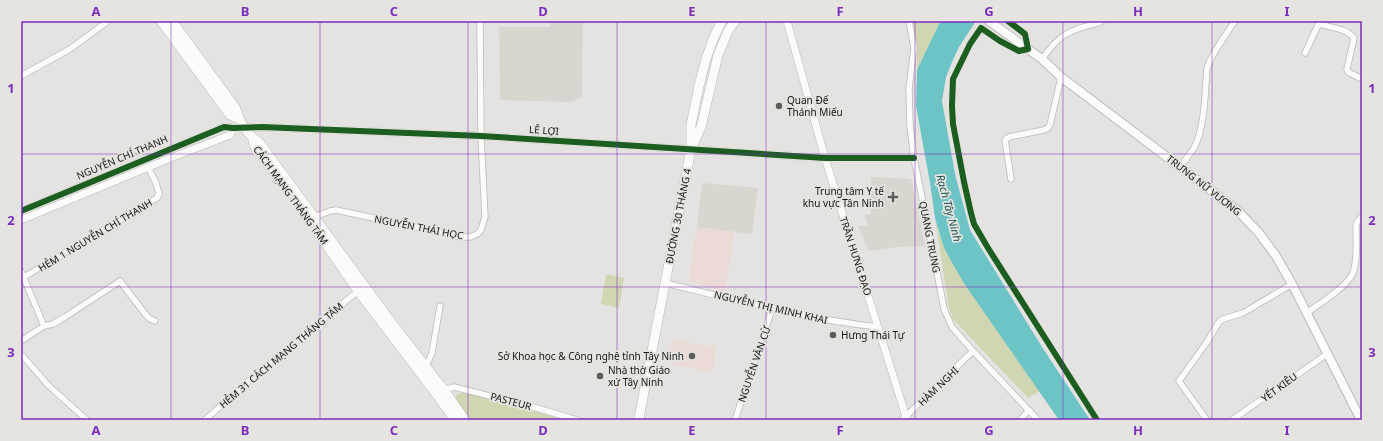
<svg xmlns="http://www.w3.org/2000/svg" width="1383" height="441" font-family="'Noto Sans',sans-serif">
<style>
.commercial{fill:#eadbd6}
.built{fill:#d9d6cf}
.green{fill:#d1d6b2}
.water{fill:#6cc4c5}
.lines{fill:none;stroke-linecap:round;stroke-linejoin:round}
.minor-casing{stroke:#bbbab8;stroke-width:7}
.tertiary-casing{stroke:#bbbab8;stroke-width:8}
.secondary-casing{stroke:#bbbab8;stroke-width:10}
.primary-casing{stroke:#bbbab8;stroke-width:10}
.minor{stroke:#fbfbfa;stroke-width:5.5}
.tertiary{stroke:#fbfbfa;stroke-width:7}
.secondary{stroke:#fbfbfa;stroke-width:8}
.primary{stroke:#fbfbfa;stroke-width:9}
.cycleway-casing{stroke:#e6e4e0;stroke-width:8}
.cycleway{stroke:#1b5e20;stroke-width:6}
.grid{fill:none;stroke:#7b2cbf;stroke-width:1;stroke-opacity:0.55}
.poi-dot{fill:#5c5c5a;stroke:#e6e4e0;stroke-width:1.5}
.labels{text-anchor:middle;stroke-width:3.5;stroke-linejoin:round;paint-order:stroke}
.poi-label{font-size:10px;fill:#131311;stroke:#e6e4e0;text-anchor:start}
.street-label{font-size:10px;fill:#131311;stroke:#e6e4e0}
.water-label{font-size:11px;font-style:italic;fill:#1b5050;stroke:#e6e4e0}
.neatline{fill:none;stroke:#7b2cbf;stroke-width:1.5}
.grid-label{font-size:13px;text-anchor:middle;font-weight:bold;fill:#7b2cbf}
</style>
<rect width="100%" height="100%" fill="#e5e3e1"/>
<!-- commercial -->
<g class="commercial">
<path d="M697,227L734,232L725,292L692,282L690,280L689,275Z"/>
<path d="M672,340L716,347L712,372L668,364Z"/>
</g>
<!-- built -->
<g class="built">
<path d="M550,21H583L582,97L572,102L500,100L499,27H550Z"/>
<path d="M871,177L911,179L925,246L897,247L869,251L858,226L868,225L865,215L871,214Z"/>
<path d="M702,183L758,188L752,234L697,227Z"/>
</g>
<!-- green -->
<g class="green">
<path d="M913,21H942L939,24L917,70V48Z"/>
<path d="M935,218L944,248L951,261L965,285L1040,391L1028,398L953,319L949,308Z"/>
<path d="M606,274L624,278L619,308L601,304Z"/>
<path d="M461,393L473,394L566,420H468L455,399L457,395Z"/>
</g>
<!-- water -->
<path class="water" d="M942,21H976L959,47L952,62L946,77L942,101L955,174L970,230L1042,347L1090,420H1059L965,285L951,261L944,248L935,218L930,183L916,106L917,70L939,24Z"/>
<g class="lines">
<defs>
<g id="minor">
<path d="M909,21L914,48L909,88L910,126L914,158L936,267L944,309L952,327L973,351L1038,420"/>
<path d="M1008,21L1025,34L1028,49L1019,51L1000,41L981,28L970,44L953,79L952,106L953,124L964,182L971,213L974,224L988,248L1097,420"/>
<path d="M1319,24C1330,27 1348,29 1354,38L1347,69L1348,72L1362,79"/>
<path d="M1305,53L1320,21"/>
<path d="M1042,59C1051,47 1060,35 1075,30C1084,26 1094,25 1102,21"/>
<path d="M21,76L70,49L108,21"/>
<path d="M825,158H914"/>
<path d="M1181,166C1185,160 1190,154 1194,148C1205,128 1205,91 1207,68C1213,51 1225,36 1235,21"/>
<path d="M1011,179L1005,140L1009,137L1044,130L1048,128L1050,125L1061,77"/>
<path d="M314,217L330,211L336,210L462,237H470L477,234L481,230L485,217L481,136L480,21"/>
<path d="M21,271L44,326"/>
<path d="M24,277L157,198L159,194L156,183L148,167"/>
<path d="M665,283C735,300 806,319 878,327"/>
<path d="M1307,313C1319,304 1345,288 1352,275C1358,264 1356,240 1356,226L1357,222L1362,216"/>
<path d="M21,341L44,326L53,324L65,317L120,281L146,315L150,319L155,321"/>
<path d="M21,354L49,386L87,420"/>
<path d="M426,366L432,353L440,306"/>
<path d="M444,390L454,387L530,406L577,420"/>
<path d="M205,420L259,372L358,291"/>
<path d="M735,420L772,309"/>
<path d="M902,420L973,351"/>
<path d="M1020,420L1029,410"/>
<path d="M1207,420L1179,381L1207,342L1219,322L1223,319L1243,313L1292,284"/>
<path d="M1232,420L1327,354"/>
</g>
<g id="tertiary">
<path d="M787,21L825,158L907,420"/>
<path d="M21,211L224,127L233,128L262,127L481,136L825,158"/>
<path d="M21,220L168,159L230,135L233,128"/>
</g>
<path id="secondary" d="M989,21L1042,59L1061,77L1237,210L1259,233L1276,256L1292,284L1361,420"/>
<g id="primary">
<path d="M161,21L230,115L239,119"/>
<path d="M172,21L236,109C239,121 247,135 259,142L394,326L444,390L465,420"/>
<path d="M253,138L254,145L275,174"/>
<path d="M691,146V125L699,86L706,59L714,37L722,21"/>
<path d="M319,234L358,291L437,395L455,420"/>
<path d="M640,420L639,418L691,149L701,127L718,55L728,31L735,21"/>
</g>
</defs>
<!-- minor casing -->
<use href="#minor" class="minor-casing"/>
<!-- tertiary casing -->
<use href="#tertiary" class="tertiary-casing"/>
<!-- secondary casing -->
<use href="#secondary" class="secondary-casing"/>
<!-- primary casing -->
<use href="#primary" class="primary-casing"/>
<!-- minor -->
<use href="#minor" class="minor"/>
<!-- tertiary -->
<use href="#tertiary" class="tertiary"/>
<!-- secondary -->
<use href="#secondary" class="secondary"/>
<!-- primary -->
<use href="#primary" class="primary"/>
<defs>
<g id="cycleway">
<path d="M1008,21L1025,34L1028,49L1019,51L1000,41L981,28L970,44L953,79L952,106L953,124L964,182L971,213L974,224L988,248L1097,420"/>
<path d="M21,211L224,127L233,128L262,127L481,136L825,158H914"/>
</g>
</defs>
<!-- cycleway casing -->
<use href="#cycleway" class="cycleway-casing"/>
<!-- cycleway -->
<use href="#cycleway" class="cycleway"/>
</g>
<!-- grid -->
<path class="grid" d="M171,21V420M320,21V420M468,21V420M617,21V420M766,21V420M915,21V420M1063,21V420M1212,21V420M21,154H1362M21,287H1362"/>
<!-- markers -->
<g class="poi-dot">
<circle cx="779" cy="106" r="4"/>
<path d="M891 191h4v4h4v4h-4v4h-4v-4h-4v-4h4z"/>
<circle cx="833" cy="335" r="4"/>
<circle cx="692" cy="356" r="4"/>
<circle cx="600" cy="376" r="4"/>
</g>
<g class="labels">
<!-- poi labels -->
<g class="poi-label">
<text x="787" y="104">Quan Đế<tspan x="787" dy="12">Thánh Miếu</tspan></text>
<text x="884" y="195" text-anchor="end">Trung tâm Y tế<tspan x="884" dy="12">khu vực Tân Ninh</tspan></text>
<text x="841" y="339">Hưng Thái Tự</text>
<text x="684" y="360" text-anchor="end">Sở Khoa học &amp; Công nghệ tỉnh Tây Ninh</text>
<text x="608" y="374">Nhà thờ Giáo<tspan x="608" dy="12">xứ Tây Ninh</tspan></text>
</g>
<!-- street labels -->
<g class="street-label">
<text transform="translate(544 130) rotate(4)" y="4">LÊ LỢI</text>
<text transform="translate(122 157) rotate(-23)" y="4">NGUYỄN CHÍ THANH</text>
<text transform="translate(1204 185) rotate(38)" y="4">TRƯNG NỮ VƯƠNG</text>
<text transform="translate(291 195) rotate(54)" y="4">CÁCH MẠNG THÁNG TÁM</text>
<text transform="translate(678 216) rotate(-79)" y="4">ĐƯỜNG 30 THÁNG 4</text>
<text transform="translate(419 227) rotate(11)" y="4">NGUYỄN THÁI HỌC</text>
<text transform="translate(95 235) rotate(-31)" y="4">HẺM 1 NGUYỄN CHÍ THANH</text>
<text transform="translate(930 237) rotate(79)" y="4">QUANG TRUNG</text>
<text transform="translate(856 256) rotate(72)" y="4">TRẦN HƯNG ĐẠO</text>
<text transform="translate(771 307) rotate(13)" y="4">NGUYỄN THỊ MINH KHAI</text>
<text transform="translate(281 355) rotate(-40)" y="4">HẺM 31 CÁCH MẠNG THÁNG TÁM</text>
<text transform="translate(754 364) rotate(-71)" y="4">NGUYỄN VĂN CỪ</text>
<text transform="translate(938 386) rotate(-44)" y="4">HÀM NGHI</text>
<text transform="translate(1279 387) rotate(-36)" y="4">YẾT KIÊU</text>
<text transform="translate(511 401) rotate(15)" y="4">PASTEUR</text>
</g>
<!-- water labels -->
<g class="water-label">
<text transform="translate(949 208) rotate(75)" y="4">Rạch Tây Ninh</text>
</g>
</g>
<!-- border -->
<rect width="1383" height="441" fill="none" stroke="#e6e4e0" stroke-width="44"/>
<rect x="22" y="22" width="1339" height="397" class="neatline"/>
<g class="grid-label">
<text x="96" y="16">A</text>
<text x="245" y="16">B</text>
<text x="394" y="16">C</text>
<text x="543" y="16">D</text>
<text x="692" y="16">E</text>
<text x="840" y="16">F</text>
<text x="989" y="16">G</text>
<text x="1138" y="16">H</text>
<text x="1287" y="16">I</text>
<text x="11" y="93">1</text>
<text x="1372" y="93">1</text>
<text x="11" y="225">2</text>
<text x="1372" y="225">2</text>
<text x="11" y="357">3</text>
<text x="1372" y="357">3</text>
<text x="96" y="435">A</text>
<text x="245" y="435">B</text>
<text x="394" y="435">C</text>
<text x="543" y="435">D</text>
<text x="692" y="435">E</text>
<text x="840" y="435">F</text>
<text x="989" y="435">G</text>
<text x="1138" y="435">H</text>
<text x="1287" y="435">I</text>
</g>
</svg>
